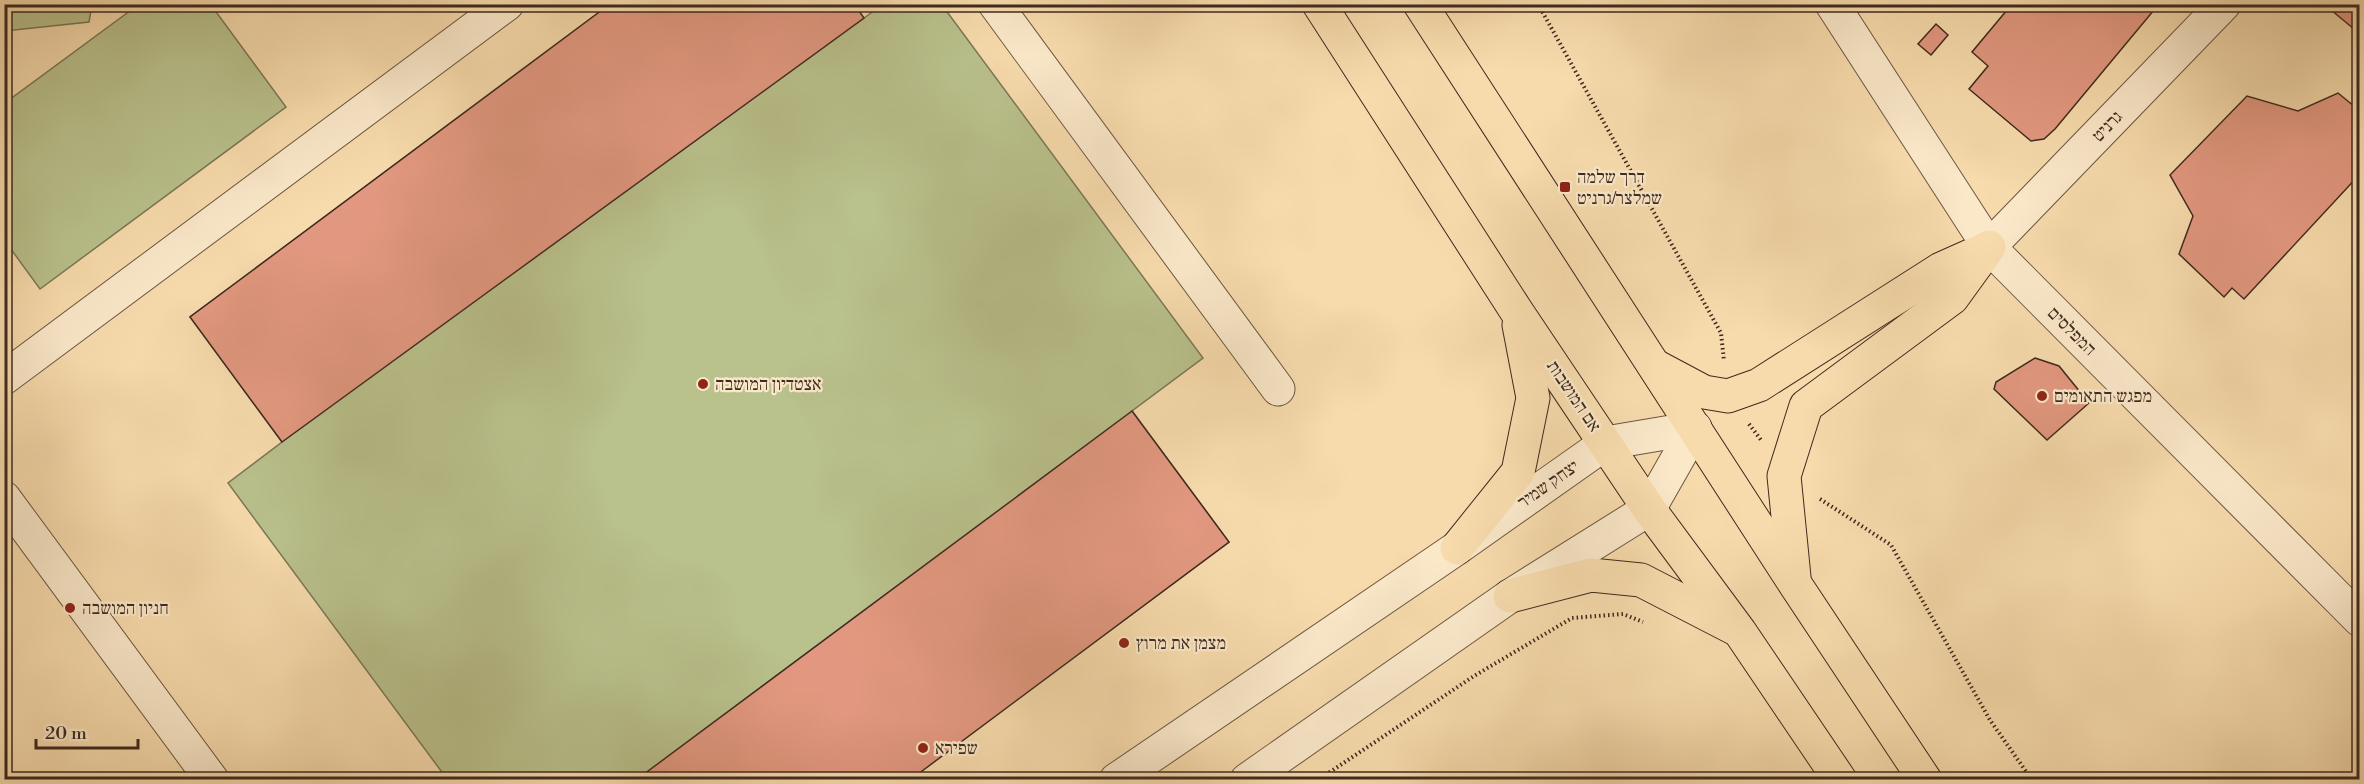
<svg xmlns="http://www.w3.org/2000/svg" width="2364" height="784" font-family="'Libre Bodoni','Frank Ruhl Libre',serif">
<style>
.green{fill:#b9c18c;stroke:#7c7656;stroke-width:1.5}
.building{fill:#e29880;stroke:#3f2a1f;stroke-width:1.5}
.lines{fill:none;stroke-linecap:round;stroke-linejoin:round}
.minor-casing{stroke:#6d5642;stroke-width:35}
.major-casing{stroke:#3f2a1f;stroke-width:35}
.path{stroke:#3f2a1f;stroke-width:4;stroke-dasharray:1.5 3;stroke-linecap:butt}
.minor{stroke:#fae8c9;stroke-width:33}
.major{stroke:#f7dbac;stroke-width:33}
.poi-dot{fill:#8f2418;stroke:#fae8c9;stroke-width:2}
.labels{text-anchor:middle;stroke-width:4.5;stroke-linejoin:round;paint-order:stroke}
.street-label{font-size:18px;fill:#3f2a1f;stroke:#fae8c9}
.poi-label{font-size:18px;fill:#3f2a1f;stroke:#fae8c9;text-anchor:start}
</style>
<rect width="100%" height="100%" fill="#f7dbac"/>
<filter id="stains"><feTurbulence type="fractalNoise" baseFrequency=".00333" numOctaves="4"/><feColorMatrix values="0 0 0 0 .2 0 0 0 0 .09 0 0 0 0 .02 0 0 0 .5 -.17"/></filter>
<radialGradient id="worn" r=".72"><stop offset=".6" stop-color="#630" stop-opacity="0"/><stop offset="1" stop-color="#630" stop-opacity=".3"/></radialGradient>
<!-- green -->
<g class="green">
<path d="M4,5L5,4L92,5L89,22L5,31Z"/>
<path d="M211,5L286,107L40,289L5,241V103L138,5Z"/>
<path d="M610,5H854L864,18L882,5H942L1203,358L1132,411L1229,542L910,779H447L228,483L282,442L190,317Z"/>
</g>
<!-- building -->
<g class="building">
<path d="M610,4H854L864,18L282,442L190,317Z"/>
<path d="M2012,4H2159L2055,129L2044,139L2031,141L1969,89L1988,66L1972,52Z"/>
<path d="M2360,4V34L2325,5L2326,4Z"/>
<path d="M1936,24L1948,35L1931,55L1918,44Z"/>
<path d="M2338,93L2360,111V174L2244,299L2232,288L2224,297L2179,254L2193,216L2170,175L2247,96L2298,111Z"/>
<path d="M2035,358L2059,366L2089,403L2047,440L1994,389L1996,382Z"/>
<path d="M1132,411L1229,542L910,780H636Z"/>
<path d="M2360,471V493L2354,492Z"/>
</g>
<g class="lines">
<defs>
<g id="minor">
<path d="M995,4L1278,389"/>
<path d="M1832,4L1989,247L2360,620"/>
<path d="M1989,247L2224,4"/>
<path d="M4,378L507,4"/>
<path d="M4,498L212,780"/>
<path d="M1116,780L1457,548L1606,443L1695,428"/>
<path d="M1247,780L1510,596L1649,509L1695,428"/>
</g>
<g id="major">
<path d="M1319,4L1517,312L1649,509L1740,632L1840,780"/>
<path d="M1420,4L1795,584L1925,780"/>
<path d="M1657,367L1704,392L1728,396L1759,385L1941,269L1988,248"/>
<path d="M1457,548L1518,472L1533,398L1519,325"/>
<path d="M1794,577L1784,476L1806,406L1952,298L1989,247"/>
<path d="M1510,596L1591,575L1641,580L1734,628"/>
</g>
</defs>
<!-- minor casing -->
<use href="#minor" class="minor-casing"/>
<!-- major casing -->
<use href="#major" class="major-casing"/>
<!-- path -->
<g class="path">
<path d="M1538,4L1721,333L1724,361"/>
<path d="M1749,424L1761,440"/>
<path d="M1820,499L1891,545L1990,720L2032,780"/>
<path d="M1318,780L1474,676L1572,618L1623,614L1643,622"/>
</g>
<!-- minor -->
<use href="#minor" class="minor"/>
<!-- major -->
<use href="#major" class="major"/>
</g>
<!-- markers -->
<g class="poi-dot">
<rect x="1559" y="181" width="12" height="12" rx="3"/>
<circle cx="703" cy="384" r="6"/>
<circle cx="2042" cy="396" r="6"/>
<circle cx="70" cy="608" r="6"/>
<circle cx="1124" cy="643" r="6"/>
<circle cx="923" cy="748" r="6"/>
</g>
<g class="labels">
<!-- street labels -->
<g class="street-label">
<text transform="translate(2107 126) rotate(-46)" y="6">גרניט</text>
<text transform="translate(2072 331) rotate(45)" y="6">המפלסים</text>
<text transform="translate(1574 396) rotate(56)" y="6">אם המושבות</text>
<text transform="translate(1548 484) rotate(-35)" y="6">יצחק שמיר</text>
</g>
<!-- poi labels -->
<g class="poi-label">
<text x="1577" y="183">דרך שלמה<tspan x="1577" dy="21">שמלצר/גרניט</tspan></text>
<text x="715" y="390">אצטדיון המושבה</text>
<text x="2054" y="402">מפגש התאומים</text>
<text x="82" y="614">חניון המושבה</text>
<text x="1136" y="649">מצמן את מרוץ</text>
<text x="935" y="754">שפירא</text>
</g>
</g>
<!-- margin -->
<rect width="2364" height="784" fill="none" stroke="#f7dbac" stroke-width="24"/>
<rect x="6" y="6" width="2352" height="772" fill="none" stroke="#3f2a1f" stroke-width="3"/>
<rect x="12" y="12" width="2340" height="760" fill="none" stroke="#3f2a1f" stroke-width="1.5"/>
<!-- scale -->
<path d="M36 739v9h102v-9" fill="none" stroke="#3f2a1f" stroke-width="3"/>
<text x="45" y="739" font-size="18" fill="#3f2a1f" stroke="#fae8c9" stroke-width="4.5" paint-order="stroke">20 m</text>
<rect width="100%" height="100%" filter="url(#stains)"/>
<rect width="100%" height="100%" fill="url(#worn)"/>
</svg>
